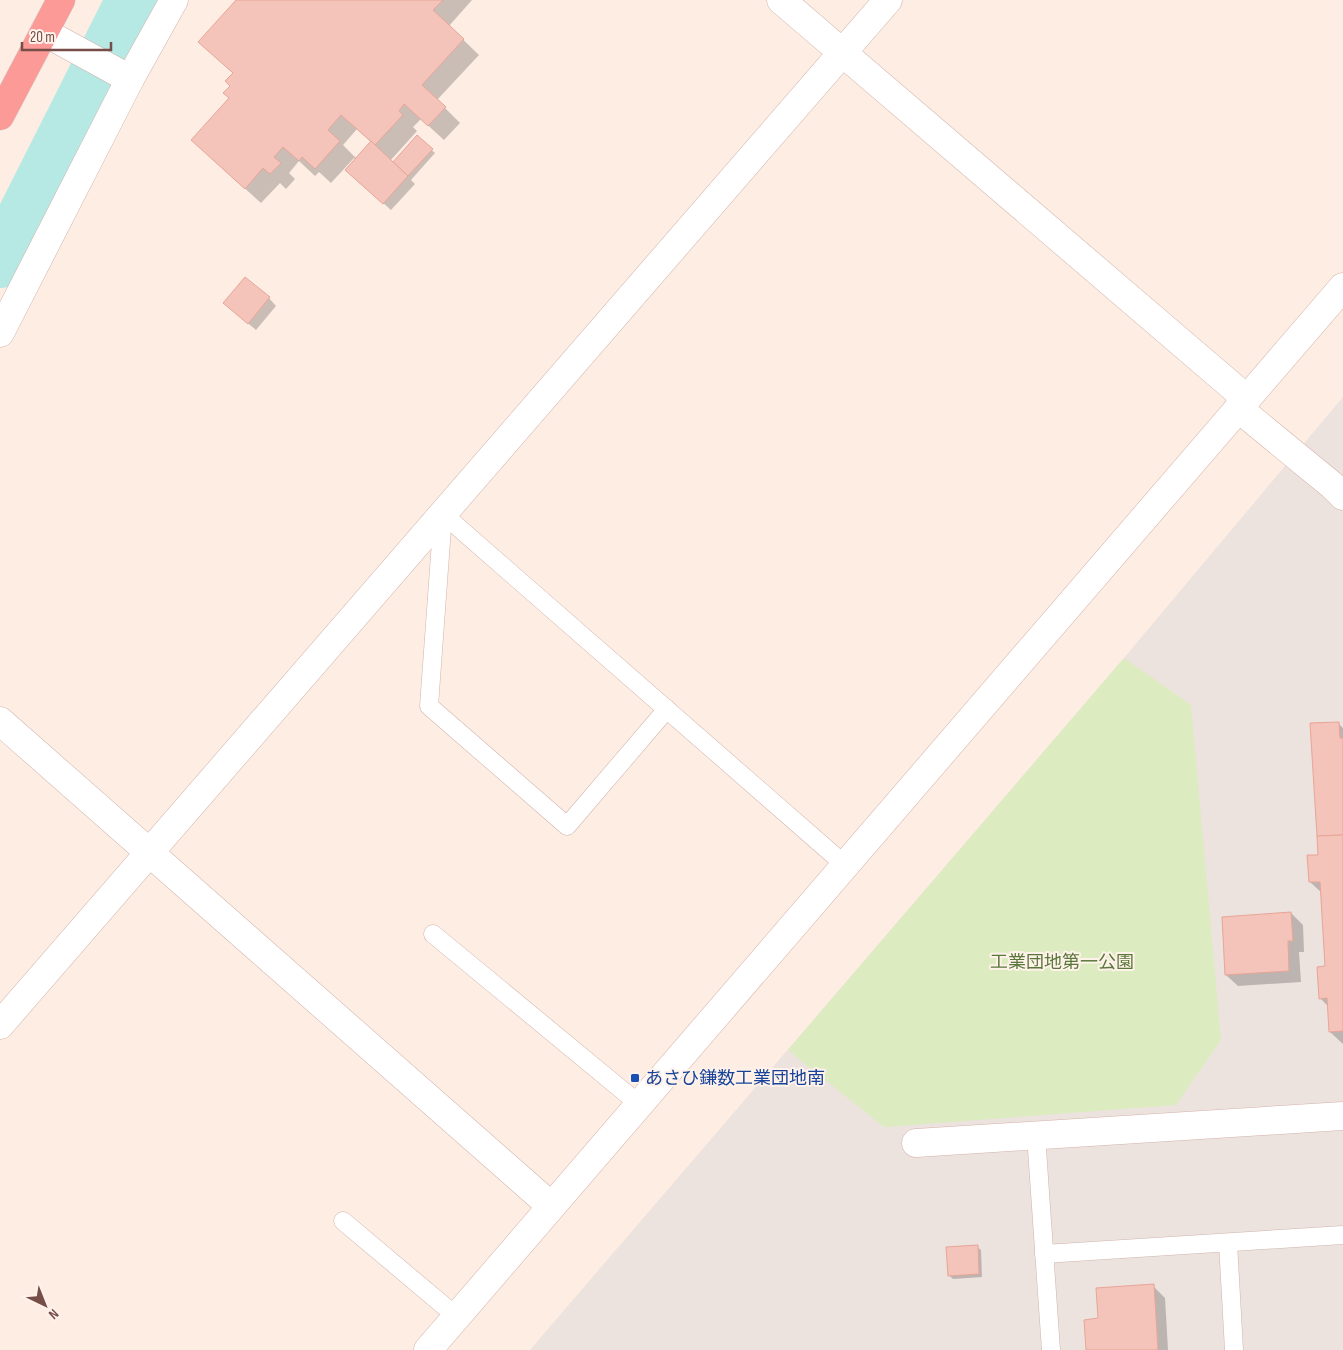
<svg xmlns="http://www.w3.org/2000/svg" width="1343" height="1350" font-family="'Sofia Sans Condensed','Noto Sans JP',sans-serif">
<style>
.industrial{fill:#ece2de}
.green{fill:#dcecc0}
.shadow{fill:#0003;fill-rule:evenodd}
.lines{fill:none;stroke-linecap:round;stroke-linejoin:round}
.river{stroke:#b6e8e4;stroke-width:52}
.building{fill:#f4c3b9;stroke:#e8a598}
.lane-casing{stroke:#d1b4ab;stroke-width:19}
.street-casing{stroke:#d1b4ab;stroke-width:29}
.secondary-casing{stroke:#d5b2a9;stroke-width:29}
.highway-casing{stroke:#d9cdcb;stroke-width:29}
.lane{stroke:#fff;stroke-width:18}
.street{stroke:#fff;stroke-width:28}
.secondary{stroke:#fff;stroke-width:28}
.highway{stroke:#fb9a96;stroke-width:28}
.transit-dot{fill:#1a4fb4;stroke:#fff2ea;stroke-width:2}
.labels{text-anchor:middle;stroke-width:4;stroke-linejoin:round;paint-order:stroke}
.park-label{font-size:18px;fill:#5b783c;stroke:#fff2ea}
.transit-label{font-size:18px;fill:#164399;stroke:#fff2ea;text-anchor:start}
</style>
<rect width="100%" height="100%" fill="#fdede3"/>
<!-- industrial -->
<path class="industrial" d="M1343,397V1350H530L1124,658Z"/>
<!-- green -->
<path class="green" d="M1124,658L1191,705L1221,1040L1176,1105L884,1127L788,1050Z"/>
<!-- shadow -->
<g class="shadow">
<path d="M238,0H472L449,26L479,55L437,100L460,123L444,140L421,119L413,127L417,131L390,161L393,163L417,137L435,153L411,180L415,184L391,210L354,177L356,160L354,158L331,183L319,172L315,176L299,161L289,173L295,179L286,189L280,183L261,203L208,155L230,98L234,74L200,42ZM357,129L371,142L356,158L343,145Z"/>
<path d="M269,298L276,306L256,330L233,311Z"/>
<path d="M1338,723L1343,728V1044L1330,1032L1329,1007L1320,998L1326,968L1322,893L1310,882L1319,856Z"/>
<path d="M1291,913L1303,925L1304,952H1299L1301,982L1238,986L1226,975Z"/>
<path d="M977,1247L981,1250L982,1277L953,1279L950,1276Z"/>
<path d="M1153,1286L1165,1298L1168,1350H1087L1100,1320Z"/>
</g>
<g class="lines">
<!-- river -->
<path class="river" d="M0,262L132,0"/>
</g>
<!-- building -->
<g class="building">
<path d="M236,0H443L433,10L464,39L422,85L446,107L428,126L404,104L399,111L403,115L375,145L341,115L328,130L340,141L315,169L302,157L299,161L283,147L274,157L281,163L270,174L263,168L245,189L191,140L229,98L223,93L230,86L225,81L233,73L198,42Z"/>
<path d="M417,135L433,149L408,176L393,162Z"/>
<path d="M371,141L408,176L383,204L345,170Z"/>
<path d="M245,277L270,297L248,324L223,303Z"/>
<path d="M1339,722L1340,738H1343V835L1317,836L1310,723Z"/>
<path d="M1343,835V1031L1329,1032L1327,998L1319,999L1317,967L1325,966L1320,882H1309L1307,855H1318L1317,836Z"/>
<path d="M1291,912L1293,941H1288L1289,971L1225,975L1222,917Z"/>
<path d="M978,1245L979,1274L948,1276L946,1247Z"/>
<path d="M1154,1284L1158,1350H1086L1084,1320L1098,1318L1096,1288Z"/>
</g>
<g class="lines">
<defs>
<g id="lane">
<path d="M443,514L845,865"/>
<path d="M443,514L429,706L567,826L667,709"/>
<path d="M433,934L639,1104"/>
<path d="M1036,1135L1051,1350"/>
<path d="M343,1221L456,1316"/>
<path d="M1228,1243L1234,1350"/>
<path d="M1044,1254L1343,1235"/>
</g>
<g id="street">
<path d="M781,0L1247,399"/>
<path d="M44,32L130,79"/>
<path d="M0,333L130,79L174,0"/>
<path d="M0,721L551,1206"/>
<path d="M0,1025L888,0"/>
</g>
<g id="secondary">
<path d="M1238,408L1333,486L1343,496"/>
<path d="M916,1143L1343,1116"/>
<path d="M428,1350L1343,287"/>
</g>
<path id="highway" d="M0,116L61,0"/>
</defs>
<!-- lane casing -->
<use href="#lane" class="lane-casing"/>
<!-- street casing -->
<use href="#street" class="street-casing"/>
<!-- secondary casing -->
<use href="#secondary" class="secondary-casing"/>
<!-- highway casing -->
<use href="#highway" class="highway-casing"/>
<!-- lane -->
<use href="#lane" class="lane"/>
<!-- street -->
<use href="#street" class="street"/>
<!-- secondary -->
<use href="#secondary" class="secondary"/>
<!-- highway -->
<use href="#highway" class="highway"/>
</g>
<!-- markers -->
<rect class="transit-dot" x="630" y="1073" width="10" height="10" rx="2.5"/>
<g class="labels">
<!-- park labels -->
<g class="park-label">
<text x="1062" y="968">工業団地第一公園</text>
</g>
<!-- transit labels -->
<g class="transit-label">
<text x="645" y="1084">あさひ鎌数工業団地南</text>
</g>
</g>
<!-- north arrow -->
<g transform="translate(45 1305) rotate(137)" stroke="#fff2ea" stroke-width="4" paint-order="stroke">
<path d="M0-4L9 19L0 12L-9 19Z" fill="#774d47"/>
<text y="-8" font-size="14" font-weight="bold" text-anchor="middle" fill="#774d47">N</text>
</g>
<!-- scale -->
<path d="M22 42v8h89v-8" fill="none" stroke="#774d47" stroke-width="2.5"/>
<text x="30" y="42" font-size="15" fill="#774d47" stroke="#fff2ea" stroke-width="4" paint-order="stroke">20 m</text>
</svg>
